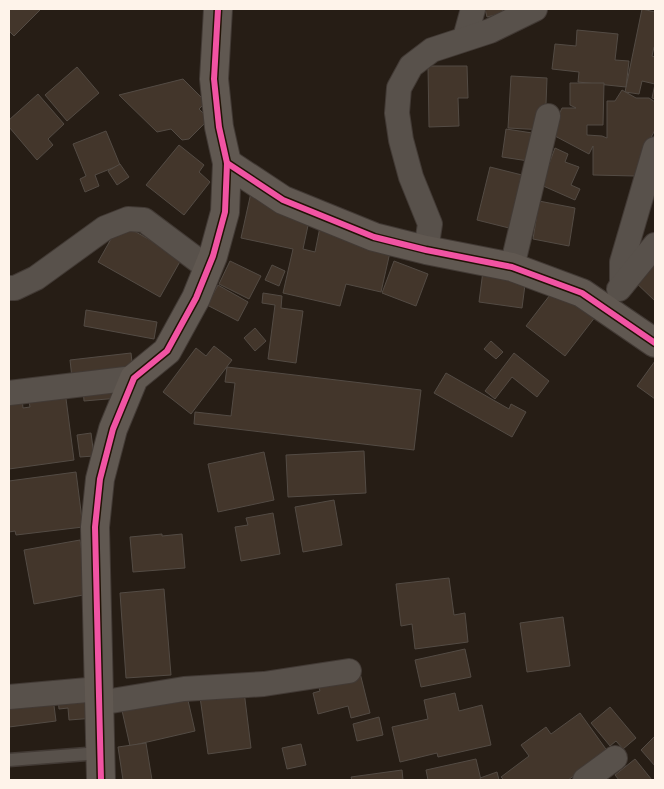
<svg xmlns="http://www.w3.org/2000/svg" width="664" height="789" font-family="'Space Grotesk',sans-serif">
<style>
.building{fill:#43362b;stroke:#534b44}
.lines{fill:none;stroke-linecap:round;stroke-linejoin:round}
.lane-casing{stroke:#423a35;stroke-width:15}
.street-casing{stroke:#423a35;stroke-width:26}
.secondary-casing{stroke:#423a35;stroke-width:30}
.lane{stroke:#58514b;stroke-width:12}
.street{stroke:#58514b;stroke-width:24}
.secondary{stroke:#605851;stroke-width:28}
.cycleway-casing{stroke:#221306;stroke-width:9}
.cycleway{stroke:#f153a3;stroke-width:6}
</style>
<rect width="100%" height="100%" fill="#261d15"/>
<!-- building -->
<g class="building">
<path d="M9,9H41L14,36L9,31Z"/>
<path d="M485,9H502L503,13L487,17Z"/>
<path d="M642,9L655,12V47H654L652,56L655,57V99L652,98L655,84L642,81L639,94L625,92Z"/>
<path d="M577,30L618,34L615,60L629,61L626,87L578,82L579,72L552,69L555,44L576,46Z"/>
<path d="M428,66H467L468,98H458L459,126L429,127Z"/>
<path d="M77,67L99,93L67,121L45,95Z"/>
<path d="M511,76L547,78L545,130L508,128Z"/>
<path d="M183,79L206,102L199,109L209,119L189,139L182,140L171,129L157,132L119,95Z"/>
<path d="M570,83H604L603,125H587V135L602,136L607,138V101H615L622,90L636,98H649L655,102V130L649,141L640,178L635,176L593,175V146L589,154L555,136L556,121L562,108H576L570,105Z"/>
<path d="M38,94L64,124L48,139L53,145L37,160L9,127V120Z"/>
<path d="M506,129L539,134L535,162L502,157Z"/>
<path d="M106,131L120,165L95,175L99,186L85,192L80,179L86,176L73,144Z"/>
<path d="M179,145L204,165L199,172L210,182L184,215L146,185Z"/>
<path d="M555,148L568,154L565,162L579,167L571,185L580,189L575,200L541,185Z"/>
<path d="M120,164L129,177L117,185L108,171Z"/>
<path d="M490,167L530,177L517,230L477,220Z"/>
<path d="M252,188L313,202L303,249L315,252L321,222L393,239L381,292L346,284L340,306L283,293L293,249L241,238Z"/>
<path d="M539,201L575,208L569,246L533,239Z"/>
<path d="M120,223L182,258L160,297L98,262Z"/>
<path d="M655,252V301L631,278Z"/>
<path d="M230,261L261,276L249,299L219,284Z"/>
<path d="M394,261L428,274L416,306L382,293Z"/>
<path d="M272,265L285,271L279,286L265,280Z"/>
<path d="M483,271L526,277L522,308L479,302Z"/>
<path d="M560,282L599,312L565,356L526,326Z"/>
<path d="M218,285L248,302L238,321L207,305Z"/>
<path d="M263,293L282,296L281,308L303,311L296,363L268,359L275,305L262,303Z"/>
<path d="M86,310L157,322L154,339L84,326Z"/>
<path d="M255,328L266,341L255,351L244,338Z"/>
<path d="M491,341L503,352L496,359L484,349Z"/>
<path d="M214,346L232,360L191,414L163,392L196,348L206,356Z"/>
<path d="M131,353L133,371L72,378L70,360Z"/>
<path d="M514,353L549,381L537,397L512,377L495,399L485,391Z"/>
<path d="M655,361V399L637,386Z"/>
<path d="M227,367L421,390L414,450L194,424L195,412L231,416L235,383L225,382Z"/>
<path d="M446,373L509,409L511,404L526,412L512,437L434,393Z"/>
<path d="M118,385L119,398L84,401L83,388Z"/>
<path d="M65,391L74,460L9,469V400L22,398L23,408L30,407L28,395Z"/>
<path d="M91,433L94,456L80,457L77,435Z"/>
<path d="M364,451L366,493L288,497L286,455Z"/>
<path d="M264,452L274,500L218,512L208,464Z"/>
<path d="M76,472L83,527L16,535L15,531L9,532V481Z"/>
<path d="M334,500L342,545L303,552L295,507Z"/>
<path d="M273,513L280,554L241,561L235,527L248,525L246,518Z"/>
<path d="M162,534V536L182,534L185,568L133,572L130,537Z"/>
<path d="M80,540L89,594L34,604L24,550Z"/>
<path d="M449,578L454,615L465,613L468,642L415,649L412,624L401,626L396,584Z"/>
<path d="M164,589L171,675L126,678L120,593Z"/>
<path d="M563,617L570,666L527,672L520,623Z"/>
<path d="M465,649L471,677L421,687L415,660Z"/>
<path d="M360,673L370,713L351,718L348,706L318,714L313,693L320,691L318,684Z"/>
<path d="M244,691L251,748L208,754L200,697Z"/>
<path d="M455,693L459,711L482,705L491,745L438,757L437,753L400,762L392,727L428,719L424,700Z"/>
<path d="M94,695L95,718L69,720L68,708L59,709L58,698Z"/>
<path d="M187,696L195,731L130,746L121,706Z"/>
<path d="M53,698L56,721L9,727V704Z"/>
<path d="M610,707L636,738L623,749L616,741L610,746L591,723Z"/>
<path d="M580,713L608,752L568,780H504L501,777L529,756L521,745L546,727L551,734Z"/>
<path d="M379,717L383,735L357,741L353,724Z"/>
<path d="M655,736V766L641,750Z"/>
<path d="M146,743L152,780H123L118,747Z"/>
<path d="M301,744L306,765L287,769L282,748Z"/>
<path d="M476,759L481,780H428L426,770Z"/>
<path d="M635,759L652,780H619L615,775Z"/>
<path d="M402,770L403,780H352L351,777Z"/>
<path d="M497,772L499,780H481L480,778Z"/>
</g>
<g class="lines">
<defs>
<path id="lane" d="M9,760L100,753"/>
<g id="street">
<path d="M465,38L473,9"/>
<path d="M426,250L430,224L411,177L401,140L397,113L399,88L411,66L432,50L490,31L535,9"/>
<path d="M512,267L548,116"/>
<path d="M622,285V262L655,149"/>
<path d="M9,288H15L36,278L105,228L128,219L144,220L208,268"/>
<path d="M619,289L655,245"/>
<path d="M9,393L134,378"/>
<path d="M9,697L99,689"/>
<path d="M99,703L184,689L264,684L349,671"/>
<path d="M585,780L615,758"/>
</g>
<g id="secondary">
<path d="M227,163L283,200L374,237L426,250L512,267L582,293L655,343"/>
<path d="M101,780L95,527L100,479L113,429L134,378L167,351L196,298L213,256L225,212L227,163L219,127L214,79L218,9"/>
</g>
</defs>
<!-- lane casing -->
<use href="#lane" class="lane-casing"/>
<!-- street casing -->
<use href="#street" class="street-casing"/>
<!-- secondary casing -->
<use href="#secondary" class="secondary-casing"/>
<!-- lane -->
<use href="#lane" class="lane"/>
<!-- street -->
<use href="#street" class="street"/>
<!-- secondary -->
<use href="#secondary" class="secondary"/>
<defs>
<g id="cycleway">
<path d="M227,163L283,200L374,237L426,250L512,267L582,293L655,343"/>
<path d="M101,780L95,527L100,479L113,429L134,378L167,351L196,298L213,256L225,212L227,163L219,127L214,79L218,9"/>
</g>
</defs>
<!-- cycleway casing -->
<use href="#cycleway" class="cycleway-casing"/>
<!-- cycleway -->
<use href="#cycleway" class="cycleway"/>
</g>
<!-- border -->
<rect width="664" height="789" fill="none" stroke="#fef3ea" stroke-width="20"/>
</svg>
